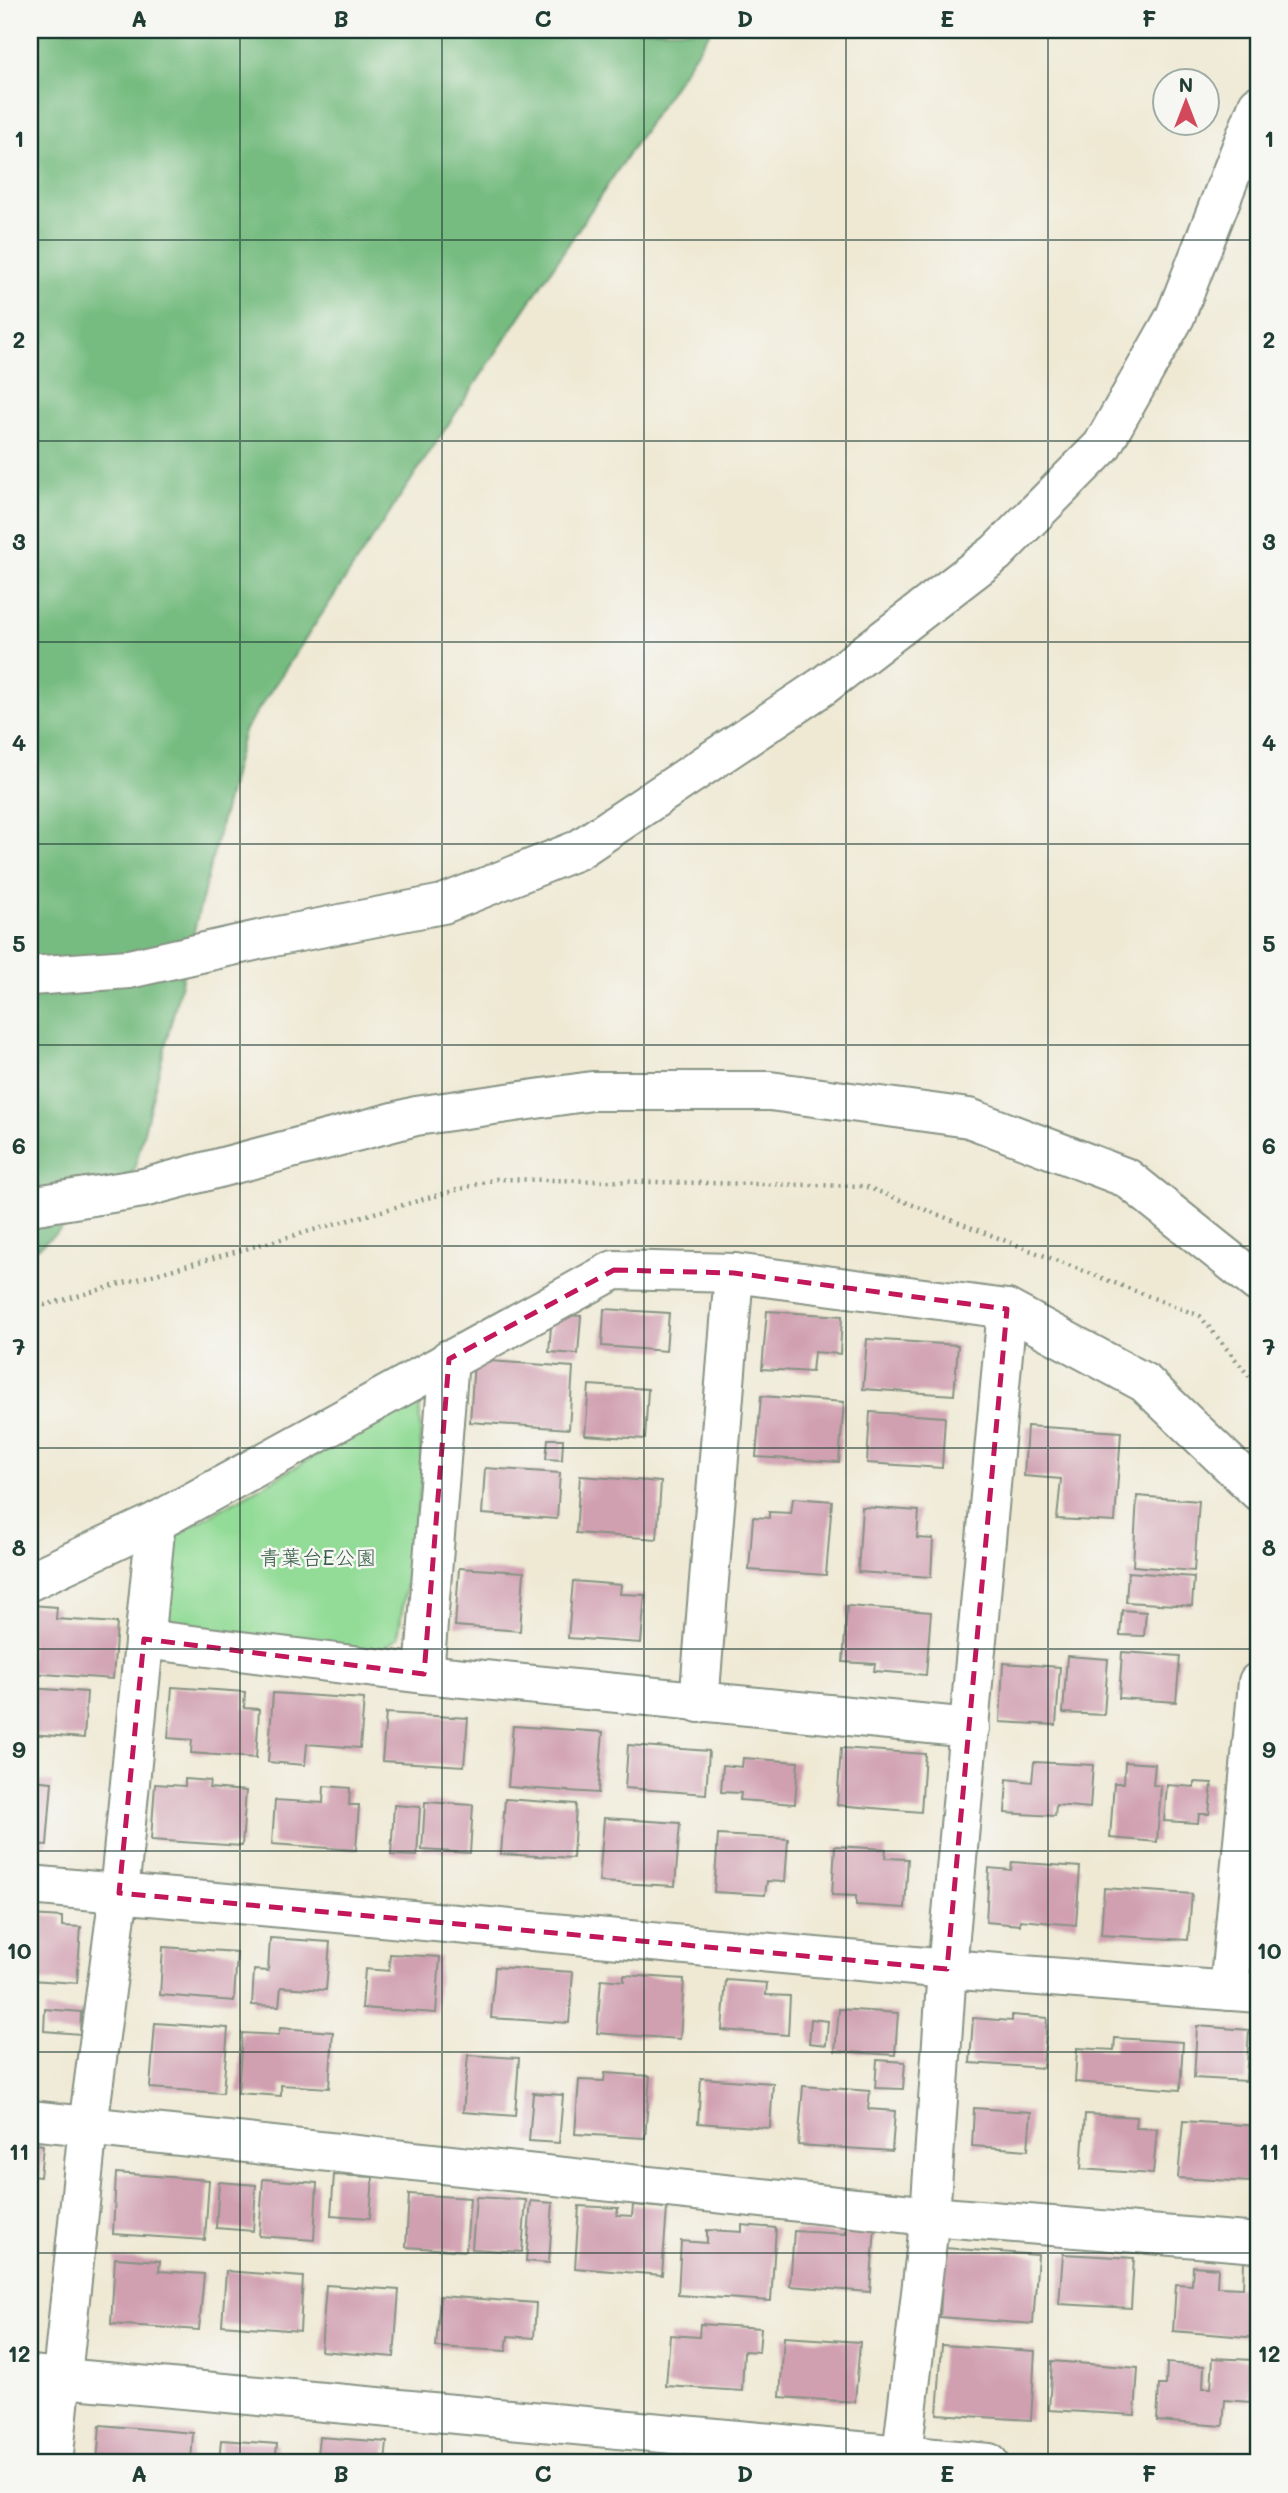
<svg xmlns="http://www.w3.org/2000/svg" width="1288" height="2493" font-family="Mali,'Klee One',sans-serif">
<style>
.green{fill:#93dc97;stroke:#598c66;stroke-width:2}
.forest{fill:#76bc80;stroke:#4a7c5a;stroke-width:2}
.building{fill:#d09fb0}
.lines{fill:none;stroke-linecap:round;stroke-linejoin:round}
.street-casing{stroke:#879384;stroke-width:42}
.path{stroke:#879384;stroke-width:4.5;stroke-dasharray:2 5;stroke-linecap:butt}
.street{stroke:#fff;stroke-width:38}
.marked{fill:none;stroke:#c2185b;stroke-width:5;stroke-dasharray:14 9;stroke-linejoin:round}
.grid{fill:none;stroke:#1f3d34;stroke-width:2;stroke-opacity:0.55}
.labels{text-anchor:middle;stroke-width:5;stroke-linejoin:round;paint-order:stroke}
.park-label{font-size:21px;fill:#365d48;stroke:#f6f6f2}
.neatline{fill:none;stroke:#1f3d34;stroke-width:2.5}
.grid-label{font-size:23px;text-anchor:middle;font-weight:bold;fill:#1f3d34}
</style>
<rect width="100%" height="100%" fill="#f6f6f2"/>
<filter id="ink" filterUnits="userSpaceOnUse"><feTurbulence type="fractalNoise" baseFrequency=".0143" numOctaves="2"/><feDisplacementMap in="SourceGraphic" scale="14" xChannelSelector="R" yChannelSelector="G"/><feConvolveMatrix kernelMatrix="1 2 1 2 8 2 1 2 1" color-interpolation-filters="sRGB"/></filter>
<filter id="wash" filterUnits="userSpaceOnUse"><feTurbulence type="fractalNoise" baseFrequency=".00686" numOctaves="4" result="noise"/><feDisplacementMap in="SourceGraphic" scale="28" xChannelSelector="R" yChannelSelector="G"/><feGaussianBlur stdDeviation="1.57" result="paint"/><feColorMatrix in="noise" values="0 0 0 0 0 0 0 0 0 0 0 0 0 0 0 0 0 1.4 0 .05"/><feComposite in="paint" operator="in"/></filter>
<g filter="url(#wash)">
<rect width="100%" height="100%" fill="#efe9d4"/>
<!-- green -->
<path class="green" d="M419,1397L422,1478L398,1637L371,1660L176,1631L163,1606L172,1540L181,1532Z"/>
<!-- forest -->
<path class="forest" d="M30,30H711L244,731L134,1171L30,1254Z"/>
<g id="blocks">
<!-- building -->
<g class="building">
<path d="M604,1309L669,1313L666,1351L602,1346Z"/>
<path d="M767,1311L842,1316L840,1354L814,1352L812,1372L762,1369Z"/>
<path d="M552,1314L581,1316L578,1354L549,1352Z"/>
<path d="M867,1339L958,1345L954,1395L863,1389Z"/>
<path d="M474,1360L573,1367L569,1429L470,1422Z"/>
<path d="M589,1385L648,1389L645,1439L585,1435Z"/>
<path d="M761,1396L844,1402L839,1462L756,1457Z"/>
<path d="M870,1412L945,1417L942,1468L867,1463Z"/>
<path d="M1027,1426L1121,1432L1115,1522L1057,1519L1061,1479L1024,1476Z"/>
<path d="M548,1439H563L562,1460L546,1459Z"/>
<path d="M485,1468L560,1473L557,1519L482,1514Z"/>
<path d="M580,1476L661,1482L657,1539L576,1533Z"/>
<path d="M1137,1496L1199,1501L1194,1571L1133,1566Z"/>
<path d="M793,1498L832,1501L826,1575L749,1570L753,1517L769,1518V1512L791,1513Z"/>
<path d="M862,1507L919,1511L917,1538L933,1539L931,1577L858,1572Z"/>
<path d="M459,1568L524,1572L520,1631L455,1626Z"/>
<path d="M1128,1572L1194,1577L1192,1606L1126,1602Z"/>
<path d="M573,1581L621,1585L620,1594L645,1595L641,1643L568,1638Z"/>
<path d="M30,1605L57,1607L56,1619L117,1623L113,1679L30,1673Z"/>
<path d="M847,1606L931,1612L926,1675L874,1671L875,1664L843,1662Z"/>
<path d="M1122,1610L1146,1612L1144,1636L1120,1635Z"/>
<path d="M1122,1652L1180,1656L1176,1702L1119,1698Z"/>
<path d="M1067,1656L1108,1659L1104,1715L1063,1713Z"/>
<path d="M1003,1663L1060,1667L1056,1725L1000,1722Z"/>
<path d="M172,1687L245,1692L244,1708L259,1709L256,1758L191,1753L192,1740L168,1738Z"/>
<path d="M30,1688L87,1692L84,1738L30,1734Z"/>
<path d="M273,1693L364,1699L360,1748L307,1744L305,1765L268,1762Z"/>
<path d="M386,1713L468,1718L464,1766L382,1761Z"/>
<path d="M513,1726L603,1732L598,1793L508,1787Z"/>
<path d="M628,1745L709,1751L706,1794L625,1788Z"/>
<path d="M841,1748L925,1754L921,1812L837,1805Z"/>
<path d="M743,1758L798,1762L795,1804L740,1800L741,1793L721,1792L723,1765L742,1767Z"/>
<path d="M1034,1762L1093,1765L1090,1808L1056,1805L1055,1816L1005,1813L1007,1779L1032,1782Z"/>
<path d="M1125,1762L1155,1764L1153,1785L1161,1786L1157,1842L1110,1838L1114,1783H1124Z"/>
<path d="M185,1779L210,1781L209,1788L246,1791L242,1846L151,1840L155,1784L185,1786Z"/>
<path d="M30,1780L52,1782L47,1845L30,1844Z"/>
<path d="M1194,1782L1212,1783L1209,1814H1199L1198,1823L1164,1821L1167,1785L1194,1787Z"/>
<path d="M324,1786L350,1788L349,1805H359L356,1850L272,1844L275,1800L323,1803Z"/>
<path d="M505,1799L576,1804L573,1858L501,1854Z"/>
<path d="M425,1802L473,1805L470,1853L422,1850Z"/>
<path d="M394,1805L420,1807L417,1856L391,1855Z"/>
<path d="M604,1818L680,1823L675,1886L599,1882Z"/>
<path d="M718,1835L788,1839L785,1882L767,1881L765,1895L714,1892Z"/>
<path d="M835,1846L886,1849L885,1858L908,1859L905,1908L856,1905V1896L832,1895Z"/>
<path d="M1012,1862L1080,1867L1076,1925L1020,1920V1925L986,1922L989,1868L1011,1870Z"/>
<path d="M1104,1888L1192,1894L1188,1940L1101,1935Z"/>
<path d="M30,1915L62,1917V1926L81,1927L77,1983L30,1980Z"/>
<path d="M270,1938L330,1942L326,1990L281,1987L279,2006L252,2005L254,1970L268,1971Z"/>
<path d="M163,1947L237,1952L234,2001L160,1995Z"/>
<path d="M390,1954L440,1957L436,2013L362,2008L365,1969L389,1971Z"/>
<path d="M495,1967L573,1972L569,2023L491,2018Z"/>
<path d="M624,1975L684,1979L680,2039L597,2033L601,1979L624,1981Z"/>
<path d="M726,1980L767,1983L766,1995L790,1996L788,2035L722,2030Z"/>
<path d="M45,2009L81,2012L80,2034L44,2031Z"/>
<path d="M839,2009L898,2013L895,2055L835,2051Z"/>
<path d="M1012,2015L1047,2018L1043,2068L970,2063L973,2018L1012,2021Z"/>
<path d="M811,2019L828,2021L826,2045L809,2043Z"/>
<path d="M155,2023L228,2028L223,2093L150,2088Z"/>
<path d="M1197,2026L1249,2030L1246,2081L1194,2078Z"/>
<path d="M280,2028L333,2032L329,2088L281,2085V2096L238,2093L242,2033L279,2035Z"/>
<path d="M1115,2038L1183,2042L1180,2090L1075,2082L1077,2048L1114,2050Z"/>
<path d="M468,2055L519,2058L515,2116L463,2112Z"/>
<path d="M877,2060L905,2062L903,2089L875,2088Z"/>
<path d="M605,2073L650,2076L645,2138L575,2134L579,2080L604,2081Z"/>
<path d="M701,2078L773,2083L770,2128L698,2123Z"/>
<path d="M803,2086L870,2091L868,2109L895,2111L892,2151L798,2145Z"/>
<path d="M533,2093L563,2095L559,2143L529,2141Z"/>
<path d="M974,2108L1031,2112L1028,2150L972,2146Z"/>
<path d="M1085,2114L1137,2117L1136,2128L1157,2129L1153,2174L1081,2169Z"/>
<path d="M1183,2121L1258,2126V2174H1252L1251,2182L1178,2178Z"/>
<path d="M30,2143L43,2145L40,2177L30,2176Z"/>
<path d="M116,2173L209,2180L205,2240L113,2234Z"/>
<path d="M334,2175L373,2177L370,2218L331,2215Z"/>
<path d="M263,2179L317,2183L314,2240L259,2236Z"/>
<path d="M219,2182L256,2185L253,2231L216,2228Z"/>
<path d="M409,2194L470,2198L466,2251L406,2247Z"/>
<path d="M476,2197L526,2200L522,2252L472,2249Z"/>
<path d="M531,2201L553,2203L549,2263L526,2261Z"/>
<path d="M633,2205L667,2208L662,2275L575,2268L579,2206L618,2208L617,2215L632,2216Z"/>
<path d="M742,2225L776,2228L771,2301L678,2295L681,2241L707,2243V2230L742,2232Z"/>
<path d="M846,2226L875,2228L870,2292L790,2286L794,2231L846,2234Z"/>
<path d="M944,2248L1038,2255L1033,2324L940,2317Z"/>
<path d="M1063,2254L1134,2258L1131,2308L1059,2304Z"/>
<path d="M115,2258L160,2261L159,2271L204,2274L199,2330L111,2324Z"/>
<path d="M1244,2262L1258,2263V2338L1173,2331L1176,2284L1192,2285L1193,2266L1218,2268L1217,2287L1243,2288Z"/>
<path d="M226,2271L303,2277L300,2331L222,2325Z"/>
<path d="M326,2285L399,2290L394,2357L321,2351Z"/>
<path d="M440,2296L536,2303L534,2338L508,2336L506,2351L436,2347Z"/>
<path d="M700,2324L761,2328L759,2352L744,2351L742,2391L666,2386L670,2335L699,2337Z"/>
<path d="M784,2337L860,2342L855,2402L780,2397Z"/>
<path d="M942,2345L1035,2351L1031,2420L937,2414Z"/>
<path d="M1213,2358L1253,2360L1250,2402L1225,2400L1223,2426L1157,2421L1159,2385H1166L1167,2363L1204,2366L1203,2388H1211Z"/>
<path d="M1052,2361L1138,2368L1135,2415L1049,2410Z"/>
<path d="M100,2425L193,2433L191,2463H97Z"/>
<path d="M319,2437L387,2442L385,2463H316Z"/>
<path d="M221,2440L277,2444L275,2463H219Z"/>
</g>
</g>
</g>
<g filter="url(#ink)">
<use href="#blocks" fill-opacity="0" stroke="#879384" stroke-width="2"/>
<g class="lines">
<defs>
<g id="street">
<path d="M30,976L129,969L263,939L443,904L578,850L823,686L996,553L1102,446L1175,317L1258,105"/>
<path d="M30,1206L143,1188L416,1116L592,1091H770L969,1118L1127,1178L1258,1283"/>
<path d="M30,1581L156,1522L614,1270L734,1273L1007,1309L1145,1383L1258,1491"/>
<path d="M144,1639L424,1674L970,1728"/>
<path d="M424,1674L449,1359"/>
<path d="M699,1703L734,1273"/>
<path d="M30,1885L947,1969L1258,1993"/>
<path d="M1229,1991L1258,1682"/>
<path d="M30,2120L930,2216L1258,2243"/>
<path d="M30,2375L989,2463"/>
<path d="M53,2463L88,2126L119,1893L156,1522"/>
<path d="M901,2463L930,2216L947,1969L1007,1309"/>
</g>
</defs>
<!-- street casing -->
<use href="#street" class="street-casing"/>
<!-- path -->
<path class="path" d="M30,1303L45,1305L496,1179L864,1186L1200,1316L1258,1387"/>
<!-- street -->
<use href="#street" class="street"/>
</g>
</g>
<!-- marked area -->
<path class="marked" d="M614,1270L734,1273L1007,1309L947,1969L119,1893L144,1639L424,1674L449,1359Z"/>
<!-- grid -->
<path class="grid" d="M240,30V2463M442,30V2463M644,30V2463M846,30V2463M1048,30V2463M30,240H1258M30,441H1258M30,642H1258M30,844H1258M30,1045H1258M30,1246H1258M30,1448H1258M30,1649H1258M30,1851H1258M30,2052H1258M30,2253H1258"/>
<g class="labels">
<!-- park labels -->
<g class="park-label">
<text x="318" y="1565">青葉台E公園</text>
</g>
</g>
<!-- margin -->
<rect width="1288" height="2493" fill="none" stroke="#f6f6f2" stroke-width="77"/>
<!-- north arrow -->
<g transform="translate(1186 102)"><circle r="33" fill="#f6f6f2" stroke="#a0aca6" stroke-width="2"/>
<path d="M0-5L12 26L0 18L-12 26Z" fill="#d1495b"/>
<text y="-10" font-size="19" font-weight="bold" text-anchor="middle" fill="#1f3d34">N</text>
</g>
<rect x="38" y="38" width="1212" height="2416" class="neatline"/>
<g class="grid-label">
<text x="139" y="27">A</text>
<text x="341" y="27">B</text>
<text x="543" y="27">C</text>
<text x="745" y="27">D</text>
<text x="947" y="27">E</text>
<text x="1149" y="27">F</text>
<text x="19" y="147">1</text>
<text x="1269" y="147">1</text>
<text x="19" y="348">2</text>
<text x="1269" y="348">2</text>
<text x="19" y="550">3</text>
<text x="1269" y="550">3</text>
<text x="19" y="751">4</text>
<text x="1269" y="751">4</text>
<text x="19" y="952">5</text>
<text x="1269" y="952">5</text>
<text x="19" y="1154">6</text>
<text x="1269" y="1154">6</text>
<text x="19" y="1355">7</text>
<text x="1269" y="1355">7</text>
<text x="19" y="1556">8</text>
<text x="1269" y="1556">8</text>
<text x="19" y="1758">9</text>
<text x="1269" y="1758">9</text>
<text x="19" y="1959">10</text>
<text x="1269" y="1959">10</text>
<text x="19" y="2160">11</text>
<text x="1269" y="2160">11</text>
<text x="19" y="2362">12</text>
<text x="1269" y="2362">12</text>
<text x="139" y="2482">A</text>
<text x="341" y="2482">B</text>
<text x="543" y="2482">C</text>
<text x="745" y="2482">D</text>
<text x="947" y="2482">E</text>
<text x="1149" y="2482">F</text>
</g>
</svg>
